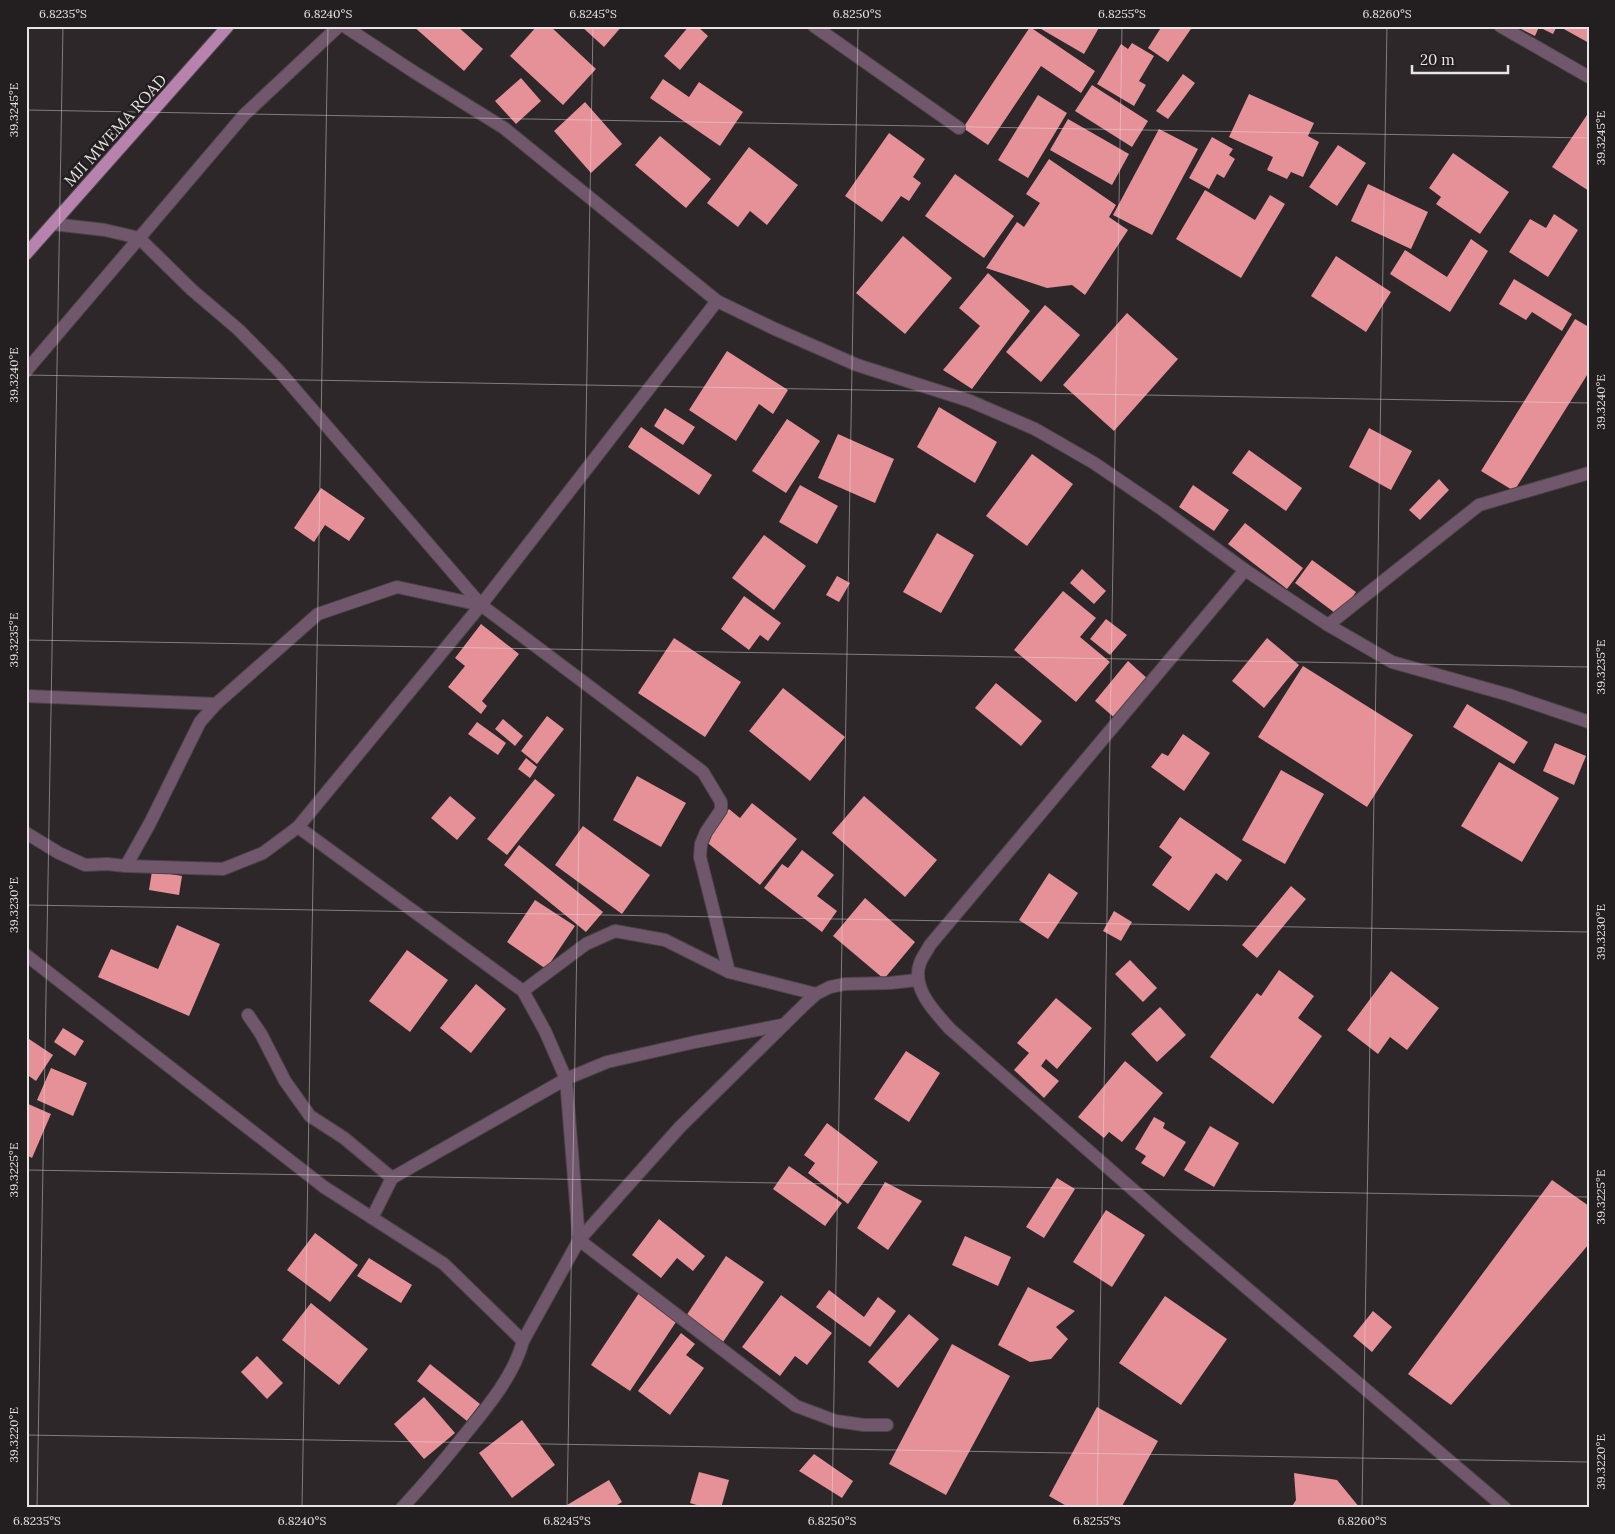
<svg xmlns="http://www.w3.org/2000/svg" width="1615" height="1534" font-family="Lora,serif">
<style>
.building{fill:#e69098}
.lines{fill:none;stroke-linecap:round;stroke-linejoin:round}
.minor-casing{stroke:#4b4547;stroke-width:14}
.major-casing{stroke:#4b4547;stroke-width:14}
.minor{stroke:#71576c;stroke-width:12}
.major{stroke:#b882af;stroke-width:12}
.ticks{fill:none;stroke:#e7e4e5;stroke-width:1;stroke-opacity:0.45}
.labels{text-anchor:middle;stroke-width:5;stroke-linejoin:round;paint-order:stroke}
.street-label{font-size:16px;fill:#e7e4e5;stroke:#231e20}
.neatline{fill:none;stroke:#e7e4e5;stroke-width:2}
.ticks-label{font-size:12px;text-anchor:middle;fill:#e7e4e5}
</style>
<rect width="100%" height="100%" fill="#2d2729"/>
<!-- building -->
<g class="building">
<path d="M413,26H457L483,49L464,71Z"/>
<path d="M537,26H550L596,69L563,105L510,56Z"/>
<path d="M581,26H622L604,47Z"/>
<path d="M689,26H697L708,36L680,70L664,56Z"/>
<path d="M1036,26H1100L1084,54Z"/>
<path d="M1162,26H1193L1168,62L1148,48Z"/>
<path d="M1515,26H1557L1553,34L1539,27L1535,36Z"/>
<path d="M1563,26H1589V43L1562,28Z"/>
<path d="M1030,27L1095,71L1081,93L1041,66L988,145L963,128Z"/>
<path d="M1132,43L1154,56L1139,81L1146,85L1134,106L1097,84L1121,44L1128,49Z"/>
<path d="M1183,74L1195,83L1168,119L1156,111Z"/>
<path d="M521,78L541,101L516,124L495,101Z"/>
<path d="M663,79L689,97L699,82L743,112L720,146L650,98Z"/>
<path d="M1092,85L1148,121L1132,147L1075,111Z"/>
<path d="M1249,94L1314,123L1308,136L1319,142L1303,177L1291,172L1287,179L1267,170L1273,157L1229,137Z"/>
<path d="M1038,95L1067,113L1028,178L998,160Z"/>
<path d="M585,102L622,144L591,173L554,131Z"/>
<path d="M1589,112V191L1552,167Z"/>
<path d="M1068,119L1129,154L1112,185L1050,150Z"/>
<path d="M1159,129L1198,149L1152,235L1113,215Z"/>
<path d="M889,133L925,159L913,177L921,183L909,201L901,196L882,222L845,196Z"/>
<path d="M660,136L711,179L686,208L635,165Z"/>
<path d="M1212,137L1233,149L1229,155L1235,159L1224,178L1217,174L1209,189L1189,178Z"/>
<path d="M1338,145L1366,163L1337,206L1309,187Z"/>
<path d="M749,147L798,185L767,225L750,211L738,227L707,203Z"/>
<path d="M1453,153L1509,192L1480,234L1436,204L1441,197L1429,188Z"/>
<path d="M1049,159L1116,205L1109,217L1128,230L1085,295L1072,285L1047,288L986,268L1017,222L1024,227L1040,203L1026,194Z"/>
<path d="M955,174L1014,216L984,258L925,216Z"/>
<path d="M1368,184L1428,212L1411,249L1351,221Z"/>
<path d="M1205,190L1255,220L1270,195L1285,204L1241,278L1176,239Z"/>
<path d="M1554,214L1578,230L1548,277L1509,252L1530,219L1546,228Z"/>
<path d="M903,236L952,278L905,334L856,293Z"/>
<path d="M1471,239L1488,251L1450,312L1390,274L1405,250L1447,277Z"/>
<path d="M1336,256L1391,292L1366,332L1311,296Z"/>
<path d="M988,273L1030,311L972,389L943,370L980,326L959,308Z"/>
<path d="M1514,279L1572,314L1562,331L1532,312L1526,320L1499,304Z"/>
<path d="M1045,305L1080,335L1041,382L1006,352Z"/>
<path d="M1127,313L1178,359L1114,431L1063,385Z"/>
<path d="M1575,319L1589,327V372L1514,491L1481,471Z"/>
<path d="M727,351L788,390L773,414L759,404L736,441L689,410Z"/>
<path d="M939,407L997,442L975,483L917,447Z"/>
<path d="M665,408L695,427L683,445L654,426Z"/>
<path d="M787,419L820,441L786,493L752,471Z"/>
<path d="M641,427L712,475L699,495L628,447Z"/>
<path d="M1369,428L1412,451L1391,490L1349,467Z"/>
<path d="M838,434L894,459L875,503L818,478Z"/>
<path d="M1249,450L1302,488L1286,511L1232,473Z"/>
<path d="M1032,454L1073,484L1027,546L986,516Z"/>
<path d="M1439,479L1449,490L1420,520L1409,510Z"/>
<path d="M800,485L838,506L817,544L779,522Z"/>
<path d="M1193,485L1229,510L1214,531L1179,507Z"/>
<path d="M321,488L365,518L349,541L325,525L314,542L294,528Z"/>
<path d="M1245,523L1303,568L1287,589L1228,544Z"/>
<path d="M937,533L974,555L941,613L903,592Z"/>
<path d="M764,535L806,566L774,610L732,578Z"/>
<path d="M1312,560L1356,592L1339,616L1295,583Z"/>
<path d="M1082,569L1106,591L1094,604L1070,583Z"/>
<path d="M837,576L850,583L839,602L826,595Z"/>
<path d="M1063,591L1096,618L1080,637L1110,662L1076,702L1014,650Z"/>
<path d="M744,596L781,623L768,641L760,635L749,650L721,629Z"/>
<path d="M1106,619L1127,635L1110,655L1090,639Z"/>
<path d="M481,624L519,654L482,701L487,706L481,714L448,687L465,666L455,658Z"/>
<path d="M674,638L741,682L705,737L638,693Z"/>
<path d="M1267,638L1299,665L1264,708L1232,681Z"/>
<path d="M1128,661L1149,680L1116,719L1095,701Z"/>
<path d="M1303,666L1413,735L1367,807L1258,737Z"/>
<path d="M996,683L1042,721L1021,746L975,708Z"/>
<path d="M783,688L845,737L810,781L749,731Z"/>
<path d="M1467,704L1528,742L1514,764L1453,727Z"/>
<path d="M547,716L564,729L537,764L521,751Z"/>
<path d="M503,719L523,736L515,746L495,729Z"/>
<path d="M477,722L506,743L498,755L468,734Z"/>
<path d="M1183,734L1210,753L1184,791L1151,767L1162,753L1168,756Z"/>
<path d="M1555,743L1586,756L1574,785L1543,771Z"/>
<path d="M526,758L537,767L530,778L518,769Z"/>
<path d="M1499,762L1559,798L1522,862L1461,826Z"/>
<path d="M1281,770L1324,794L1285,864L1242,840Z"/>
<path d="M637,776L686,803L661,847L613,820Z"/>
<path d="M535,779L555,795L507,855L487,839Z"/>
<path d="M450,796L476,818L457,840L431,818Z"/>
<path d="M864,796L937,860L905,897L832,833Z"/>
<path d="M752,803L797,839L760,885L704,840L729,809L740,818Z"/>
<path d="M1180,817L1242,860L1227,881L1216,873L1189,911L1152,885L1172,857L1159,847Z"/>
<path d="M583,826L650,875L622,914L555,865Z"/>
<path d="M519,845L603,912L586,932L504,865Z"/>
<path d="M802,850L834,875L817,896L837,911L822,932L764,888L782,864L788,868Z"/>
<path d="M152,871L182,876L179,895L149,890Z"/>
<path d="M1049,873L1078,893L1048,939L1019,920Z"/>
<path d="M1291,886L1306,899L1257,958L1242,945Z"/>
<path d="M865,898L915,942L884,979L833,936Z"/>
<path d="M535,900L575,926L546,969L507,942Z"/>
<path d="M1114,911L1132,922L1121,941L1103,931Z"/>
<path d="M177,925L220,944L189,1016L98,977L111,949L158,969Z"/>
<path d="M407,950L448,980L410,1032L369,1001Z"/>
<path d="M1130,960L1157,988L1143,1002L1115,974Z"/>
<path d="M1279,970L1314,996L1298,1018L1322,1036L1273,1104L1210,1057L1257,993L1261,996Z"/>
<path d="M1391,971L1439,1008L1407,1050L1390,1037L1378,1054L1347,1030Z"/>
<path d="M476,984L506,1009L471,1053L440,1028Z"/>
<path d="M1056,998L1092,1028L1057,1069L1046,1059L1041,1066L1059,1081L1044,1098L1014,1070L1029,1053L1017,1043Z"/>
<path d="M1160,1007L1186,1035L1157,1062L1131,1034Z"/>
<path d="M63,1028L84,1041L75,1056L54,1042Z"/>
<path d="M26,1037L53,1055L36,1081L26,1074Z"/>
<path d="M906,1051L940,1073L909,1122L874,1099Z"/>
<path d="M1125,1061L1163,1093L1122,1142L1109,1132L1104,1138L1078,1117Z"/>
<path d="M51,1068L87,1083L73,1116L37,1100Z"/>
<path d="M26,1103L51,1114L32,1158L26,1155Z"/>
<path d="M1154,1117L1165,1123L1163,1128L1186,1142L1164,1177L1141,1163L1146,1156L1135,1149Z"/>
<path d="M827,1123L878,1162L848,1204L808,1173L815,1163L804,1155Z"/>
<path d="M1210,1126L1239,1143L1214,1187L1184,1170Z"/>
<path d="M789,1166L842,1203L825,1226L773,1189Z"/>
<path d="M1057,1178L1075,1189L1044,1238L1026,1227Z"/>
<path d="M1552,1180L1589,1206V1244L1451,1405L1408,1374Z"/>
<path d="M885,1182L922,1201L888,1250L857,1228Z"/>
<path d="M1106,1210L1145,1235L1112,1287L1073,1262Z"/>
<path d="M659,1219L705,1256L693,1271L677,1258L661,1278L632,1255Z"/>
<path d="M315,1233L358,1265L330,1302L287,1270Z"/>
<path d="M965,1236L1011,1257L998,1286L952,1265Z"/>
<path d="M726,1256L764,1282L723,1342L686,1316Z"/>
<path d="M369,1258L412,1285L401,1303L357,1276Z"/>
<path d="M1028,1287L1075,1311L1056,1327L1068,1339L1051,1359L1030,1362L998,1345Z"/>
<path d="M829,1290L864,1317L878,1297L896,1311L870,1347L816,1307Z"/>
<path d="M639,1293L678,1319L630,1391L591,1365Z"/>
<path d="M781,1295L832,1333L807,1365L795,1356L780,1376L742,1347Z"/>
<path d="M1165,1296L1227,1339L1181,1405L1119,1363Z"/>
<path d="M311,1303L368,1349L339,1385L282,1340Z"/>
<path d="M1373,1311L1392,1327L1372,1352L1353,1336Z"/>
<path d="M909,1314L939,1339L898,1388L868,1362Z"/>
<path d="M681,1333L695,1344L686,1355L704,1368L670,1415L638,1391Z"/>
<path d="M952,1344L1010,1376L946,1495L889,1464Z"/>
<path d="M257,1356L283,1383L267,1399L241,1372Z"/>
<path d="M430,1364L480,1404L467,1421L417,1381Z"/>
<path d="M424,1397L455,1433L424,1459L394,1424Z"/>
<path d="M1097,1407L1158,1441L1121,1508H1070L1049,1496Z"/>
<path d="M522,1420L555,1465L512,1498L479,1453Z"/>
<path d="M814,1454L853,1481L842,1498L799,1471Z"/>
<path d="M699,1472L729,1480L721,1508H707L690,1503Z"/>
<path d="M1294,1473L1337,1480L1360,1508H1291L1296,1500Z"/>
<path d="M609,1480L622,1502L612,1508H562Z"/>
</g>
<g class="lines">
<defs>
<g id="minor">
<path d="M344,26L414,72L504,128L717,301L775,329L857,365L970,401L1035,429L1094,463L1163,510L1245,570L1328,625L1392,662L1509,695L1589,722"/>
<path d="M814,26L959,128"/>
<path d="M1500,26L1589,77"/>
<path d="M53,224L105,230L139,238L192,290L239,330L280,372L481,605L703,772L721,802V810L706,832L701,844L700,857L729,972"/>
<path d="M26,371L244,115L339,26"/>
<path d="M1245,570L930,945C927,951 922,957 920,963C911,988 934,1011 950,1029L1188,1238L1505,1508"/>
<path d="M1328,625L1479,505L1589,473"/>
<path d="M26,696L216,704"/>
<path d="M298,827L481,605"/>
<path d="M26,833L59,853L85,865L107,864L126,866L223,869L263,853L298,827L523,991L545,1031L566,1079L579,1240L796,1406L836,1421L864,1425H887"/>
<path d="M126,866L150,823L200,722L216,704L318,614L397,587L481,605L717,301"/>
<path d="M26,955L324,1187L444,1264L523,1341"/>
<path d="M523,991L586,944L615,931L665,940L729,972L816,994"/>
<path d="M248,1015L261,1034L285,1081L310,1116L344,1138L392,1178L372,1218"/>
<path d="M392,1178L566,1079L607,1062L695,1042L782,1025"/>
<path d="M402,1508C423,1485 443,1462 462,1438C485,1410 514,1376 523,1341L579,1240L680,1127L804,1005L816,994L830,987L845,984L890,983L917,980"/>
</g>
<path id="major" d="M26,254L228,26"/>
</defs>
<!-- minor casing -->
<use href="#minor" class="minor-casing"/>
<!-- major casing -->
<use href="#major" class="major-casing"/>
<!-- minor -->
<use href="#minor" class="minor"/>
<!-- major -->
<use href="#major" class="major"/>
</g>
<!-- ticks -->
<path class="ticks" d="M26,110L1589,138M26,375L1589,403M26,640L1589,667M26,905L1589,932M26,1170L1589,1197M26,1435L1589,1462M37,1508L63,26M302,1508L328,26M567,1508L593,26M832,1508L858,26M1097,1508L1122,26M1362,1508L1387,26"/>
<g class="labels">
<!-- street labels -->
<g class="street-label">
<text transform="translate(115 130) rotate(-48)" y="6">MJI MWEMA ROAD</text>
</g>
</g>
<!-- border -->
<rect width="1615" height="1534" fill="none" stroke="#231e20" stroke-width="55"/>
<!-- scale -->
<path d="M1412 65v8h96v-8" fill="none" stroke="#e7e4e5" stroke-width="2.5"/>
<text x="1420" y="65" font-size="15" fill="#e7e4e5" stroke="#231e20" stroke-width="4" paint-order="stroke">20 m</text>
<rect x="28" y="28" width="1560" height="1478" class="neatline"/>
<g class="ticks-label">
<text x="63" y="18">6.8235°S</text>
<text x="328" y="18">6.8240°S</text>
<text x="593" y="18">6.8245°S</text>
<text x="857" y="18">6.8250°S</text>
<text x="1122" y="18">6.8255°S</text>
<text x="1387" y="18">6.8260°S</text>
<text transform="translate(14 110) rotate(-90)" y="4">39.3245°E</text>
<text transform="translate(1601 138) rotate(-90)" y="4">39.3245°E</text>
<text transform="translate(14 375) rotate(-90)" y="4">39.3240°E</text>
<text transform="translate(1601 402) rotate(-90)" y="4">39.3240°E</text>
<text transform="translate(14 640) rotate(-90)" y="4">39.3235°E</text>
<text transform="translate(1601 667) rotate(-90)" y="4">39.3235°E</text>
<text transform="translate(14 905) rotate(-90)" y="4">39.3230°E</text>
<text transform="translate(1601 932) rotate(-90)" y="4">39.3230°E</text>
<text transform="translate(14 1170) rotate(-90)" y="4">39.3225°E</text>
<text transform="translate(1601 1197) rotate(-90)" y="4">39.3225°E</text>
<text transform="translate(14 1435) rotate(-90)" y="4">39.3220°E</text>
<text transform="translate(1601 1462) rotate(-90)" y="4">39.3220°E</text>
<text x="37" y="1525">6.8235°S</text>
<text x="302" y="1525">6.8240°S</text>
<text x="567" y="1525">6.8245°S</text>
<text x="832" y="1525">6.8250°S</text>
<text x="1097" y="1525">6.8255°S</text>
<text x="1362" y="1525">6.8260°S</text>
</g>
</svg>
